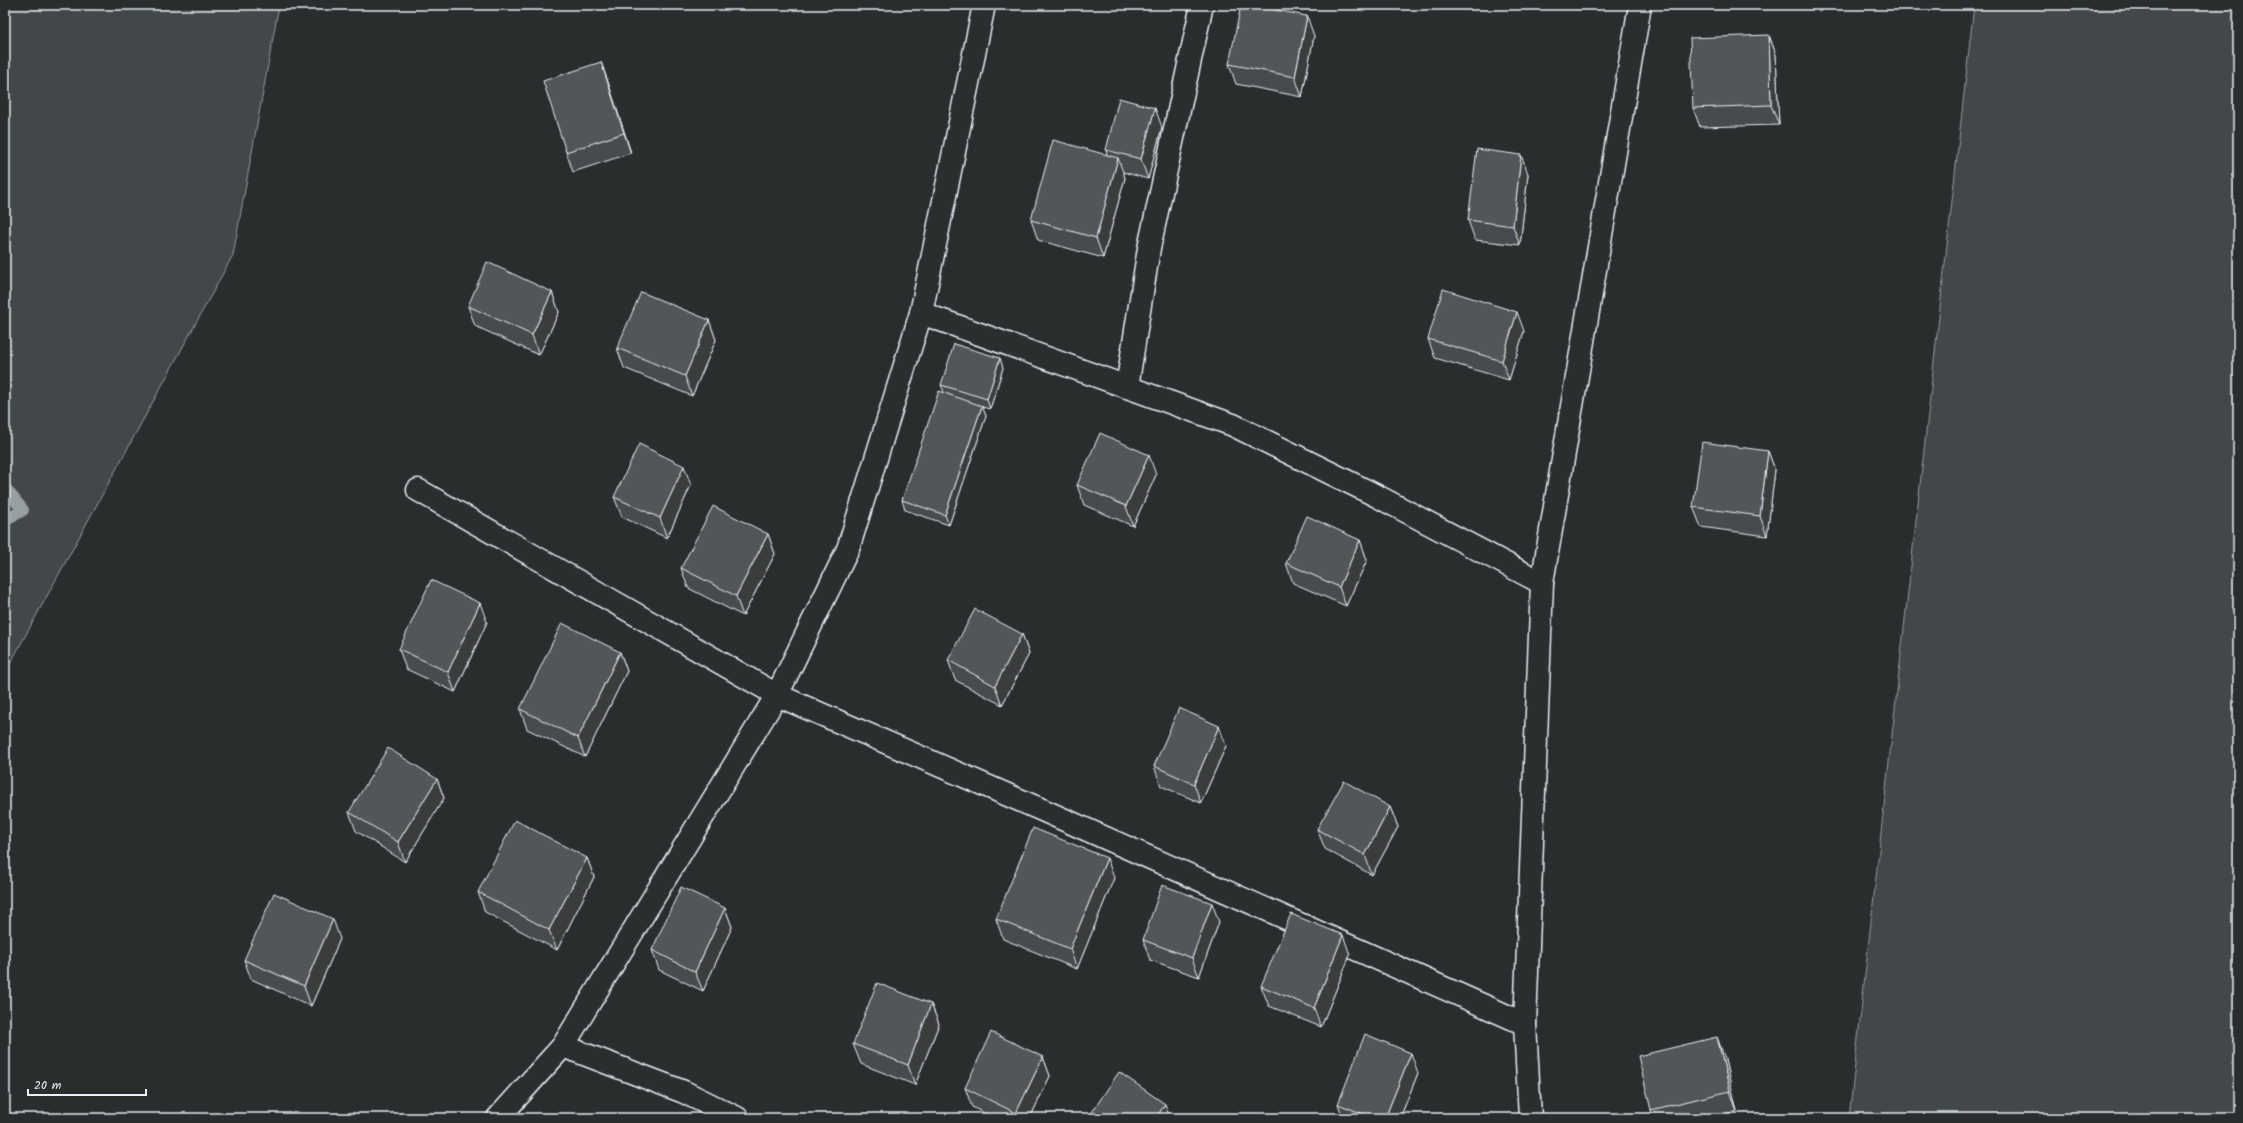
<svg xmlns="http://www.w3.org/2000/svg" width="2243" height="1123" font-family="Kalam,sans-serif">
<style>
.green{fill:#424648;stroke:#959ca0}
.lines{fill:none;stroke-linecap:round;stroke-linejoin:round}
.stream{stroke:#989fa3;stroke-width:12}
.street-casing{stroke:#e8f1f8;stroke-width:25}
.secondary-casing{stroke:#e8f1f8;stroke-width:25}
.street{stroke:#2a2d2e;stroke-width:22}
.secondary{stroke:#2a2d2e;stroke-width:22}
.wall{fill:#474b4d;stroke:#e8f1f8}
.shaded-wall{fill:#3a3d3e;stroke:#e8f1f8}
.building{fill:#535759;stroke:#e8f1f8}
</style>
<rect width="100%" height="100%" fill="#2a2d2e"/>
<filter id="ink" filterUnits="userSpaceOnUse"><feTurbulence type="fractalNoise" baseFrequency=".025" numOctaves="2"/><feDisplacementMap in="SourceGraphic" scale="8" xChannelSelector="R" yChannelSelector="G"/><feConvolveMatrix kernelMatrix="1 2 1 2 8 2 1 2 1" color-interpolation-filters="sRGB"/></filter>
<g filter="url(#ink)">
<!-- green -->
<g class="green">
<path d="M5,5H279L233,255L5,673Z"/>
<path d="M1974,5H2238V1118H1849Z"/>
</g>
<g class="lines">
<!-- stream -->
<path class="stream" d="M5,488L23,510L5,521"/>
<defs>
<g id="street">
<path d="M921,313L1233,425L1377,496L1542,583"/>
<path d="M1127,387L1149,248L1202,5"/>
<path d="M418,490L777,695L1040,809L1525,1024"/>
<path d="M563,1046L684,1092L737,1118"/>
<path d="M1530,1118L1525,1024L1542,583L1640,5"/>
</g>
<path id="secondary" d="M498,1118L563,1046L777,695L848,549L921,313L984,5"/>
</defs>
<!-- street casing -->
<use href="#street" class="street-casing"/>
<!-- secondary casing -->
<use href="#secondary" class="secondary-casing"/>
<!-- street -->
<use href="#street" class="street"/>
<!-- secondary -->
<use href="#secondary" class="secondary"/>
</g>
<!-- wall -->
<g class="wall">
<path d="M1769,35L1776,55L1779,125L1700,127L1693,108Z"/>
<path d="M1314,36L1302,97L1236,84L1229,64Z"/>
<path d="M601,62L608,82L631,153L573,172L566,152Z"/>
<path d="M1162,127L1148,179L1123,172L1125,178L1103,258L1038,240L1031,220L1107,155L1106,150Z"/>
<path d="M1521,155L1528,174L1520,245L1475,240L1468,220Z"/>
<path d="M552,292L559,312L539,355L475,326L468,306Z"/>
<path d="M709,320L716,340L692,396L624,368L617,348Z"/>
<path d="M1524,331L1509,380L1435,358L1428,339Z"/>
<path d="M1003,368L990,409L982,407L986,416L949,525L905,510L902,500L944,392L941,385Z"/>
<path d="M1768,451L1775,470L1767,536L1701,527L1693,507Z"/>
<path d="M1156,475L1133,526L1084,505L1077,485Z"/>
<path d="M691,485L667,538L622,517L614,497Z"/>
<path d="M768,534L775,554L743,616L688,588L681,568Z"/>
<path d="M1360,540L1367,560L1346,606L1293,583L1286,563Z"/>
<path d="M487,622L455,692L406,669L399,649Z"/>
<path d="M1022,634L1029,654L1002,705L955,680L948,660Z"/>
<path d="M620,652L627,671L585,757L527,729L520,709Z"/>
<path d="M1226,746L1201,803L1161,786L1154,766Z"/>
<path d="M437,779L444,798L405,862L356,831L349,812Z"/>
<path d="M1390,807L1398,827L1372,875L1325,849L1317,829Z"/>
<path d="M587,858L594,877L557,950L485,912L478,892Z"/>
<path d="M1114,878L1077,969L1003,939L996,919Z"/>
<path d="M725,908L732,927L703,991L659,970L652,950Z"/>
<path d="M1219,922L1199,977L1150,960L1143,940Z"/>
<path d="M340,939L311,1006L251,979L244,960Z"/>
<path d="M1350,955L1321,1027L1269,1006L1261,986Z"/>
<path d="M931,1004L939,1024L915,1085L861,1064L853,1044Z"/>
<path d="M1724,1056L1737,1111L1707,1118H1653L1651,1110Z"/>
<path d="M1043,1057L1050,1076L1030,1118H994L972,1107L965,1088Z"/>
<path d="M1418,1073L1400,1118H1343L1338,1104Z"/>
</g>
<!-- shaded-wall -->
<g class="shaded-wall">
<path d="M1307,16L1314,36L1302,97L1295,77Z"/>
<path d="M1769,35L1776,55L1779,125L1771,105Z"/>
<path d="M601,62L608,82L631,153L624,133Z"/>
<path d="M1155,108L1162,127L1148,179L1141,159Z"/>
<path d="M1521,155L1528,174L1520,245L1513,226Z"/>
<path d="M1118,158L1125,178L1103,258L1096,238Z"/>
<path d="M552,292L559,312L539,355L532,335Z"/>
<path d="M1517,312L1524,331L1509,380L1502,361Z"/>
<path d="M709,320L716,340L692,396L685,376Z"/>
<path d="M1000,358L1003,368L990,409L987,399Z"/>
<path d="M982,406L986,416L949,525L945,515Z"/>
<path d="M1768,451L1775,470L1767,536L1760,516Z"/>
<path d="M1149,455L1156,475L1133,526L1126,506Z"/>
<path d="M684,466L691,485L667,538L660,518Z"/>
<path d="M768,534L775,554L743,616L736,596Z"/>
<path d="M1360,540L1367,560L1346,606L1339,587Z"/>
<path d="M480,603L487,622L455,692L448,672Z"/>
<path d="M1022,634L1029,654L1002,705L995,686Z"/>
<path d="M620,652L627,671L585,757L578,738Z"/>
<path d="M1219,726L1226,746L1201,803L1194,784Z"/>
<path d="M437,779L444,798L405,862L398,842Z"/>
<path d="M1390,807L1398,827L1372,875L1365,855Z"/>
<path d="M587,858L594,877L557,950L549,930Z"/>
<path d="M1107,858L1114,878L1077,969L1070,949Z"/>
<path d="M1212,903L1219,922L1199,977L1192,958Z"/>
<path d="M725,908L732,927L703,991L695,972Z"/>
<path d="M333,919L340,939L311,1006L304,986Z"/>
<path d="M1343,935L1350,955L1321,1027L1314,1008Z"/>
<path d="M931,1004L939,1024L915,1085L908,1065Z"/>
<path d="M1717,1037L1724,1056L1737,1111L1730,1091Z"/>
<path d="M1411,1053L1418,1073L1400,1118H1385Z"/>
<path d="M1043,1057L1050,1076L1030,1118H1018L1016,1113Z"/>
<path d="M1165,1104L1170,1118H1156Z"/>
</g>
<!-- building -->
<g class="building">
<path d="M1241,5H1249L1307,16L1295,77L1229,64Z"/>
<path d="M1769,35L1771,105L1693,108L1690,38Z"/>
<path d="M601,62L624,133L566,152L543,81Z"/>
<path d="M1119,98L1155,108L1141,159L1106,150Z"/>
<path d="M1053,140L1118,158L1096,238L1031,220Z"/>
<path d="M1477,149L1521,155L1513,226L1468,220Z"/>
<path d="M487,262L552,292L532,335L468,306Z"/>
<path d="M1443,289L1517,312L1502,361L1428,339Z"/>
<path d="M641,292L709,320L685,376L617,348Z"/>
<path d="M954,344L1000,358L987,399L941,385Z"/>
<path d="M939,391L982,406L945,515L902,500Z"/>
<path d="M1100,433L1149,455L1126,506L1077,485Z"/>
<path d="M1702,442L1768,451L1760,516L1693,507Z"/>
<path d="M639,444L684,466L660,518L614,497Z"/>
<path d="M713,506L768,534L736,596L681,568Z"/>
<path d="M1307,516L1360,540L1339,587L1286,563Z"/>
<path d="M431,580L480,603L448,672L399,649Z"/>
<path d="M975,609L1022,634L995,686L948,660Z"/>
<path d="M562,623L620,652L578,738L520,709Z"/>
<path d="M1179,708L1219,726L1194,784L1154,766Z"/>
<path d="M388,748L437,779L398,842L349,812Z"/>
<path d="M1344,781L1390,807L1365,855L1317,829Z"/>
<path d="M515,820L587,858L549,930L478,892Z"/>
<path d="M1033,828L1107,858L1070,949L996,919Z"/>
<path d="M1162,885L1212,903L1192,958L1143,940Z"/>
<path d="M681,887L725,908L695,972L652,950Z"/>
<path d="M274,893L333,919L304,986L244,960Z"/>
<path d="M1291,914L1343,935L1314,1008L1261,986Z"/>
<path d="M877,983L931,1004L908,1065L853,1044Z"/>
<path d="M991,1032L1043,1057L1016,1113L965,1088Z"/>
<path d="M1365,1034L1411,1053L1385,1118H1374L1338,1104Z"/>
<path d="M1717,1037L1730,1091L1651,1110L1638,1056Z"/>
<path d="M1119,1072L1165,1104L1156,1118H1088Z"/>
</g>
</g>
<!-- margin -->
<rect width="2243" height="1123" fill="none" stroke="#2a2d2e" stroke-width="20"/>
<rect x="10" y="10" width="2223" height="1103" fill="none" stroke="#e8f1f8" stroke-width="1.5" filter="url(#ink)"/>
<!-- scale -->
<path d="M28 1089v6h118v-6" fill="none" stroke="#e8f1f8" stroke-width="2"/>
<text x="34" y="1089" font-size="12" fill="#e8f1f8" stroke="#2a2d2e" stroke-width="3" paint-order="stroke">20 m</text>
</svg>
